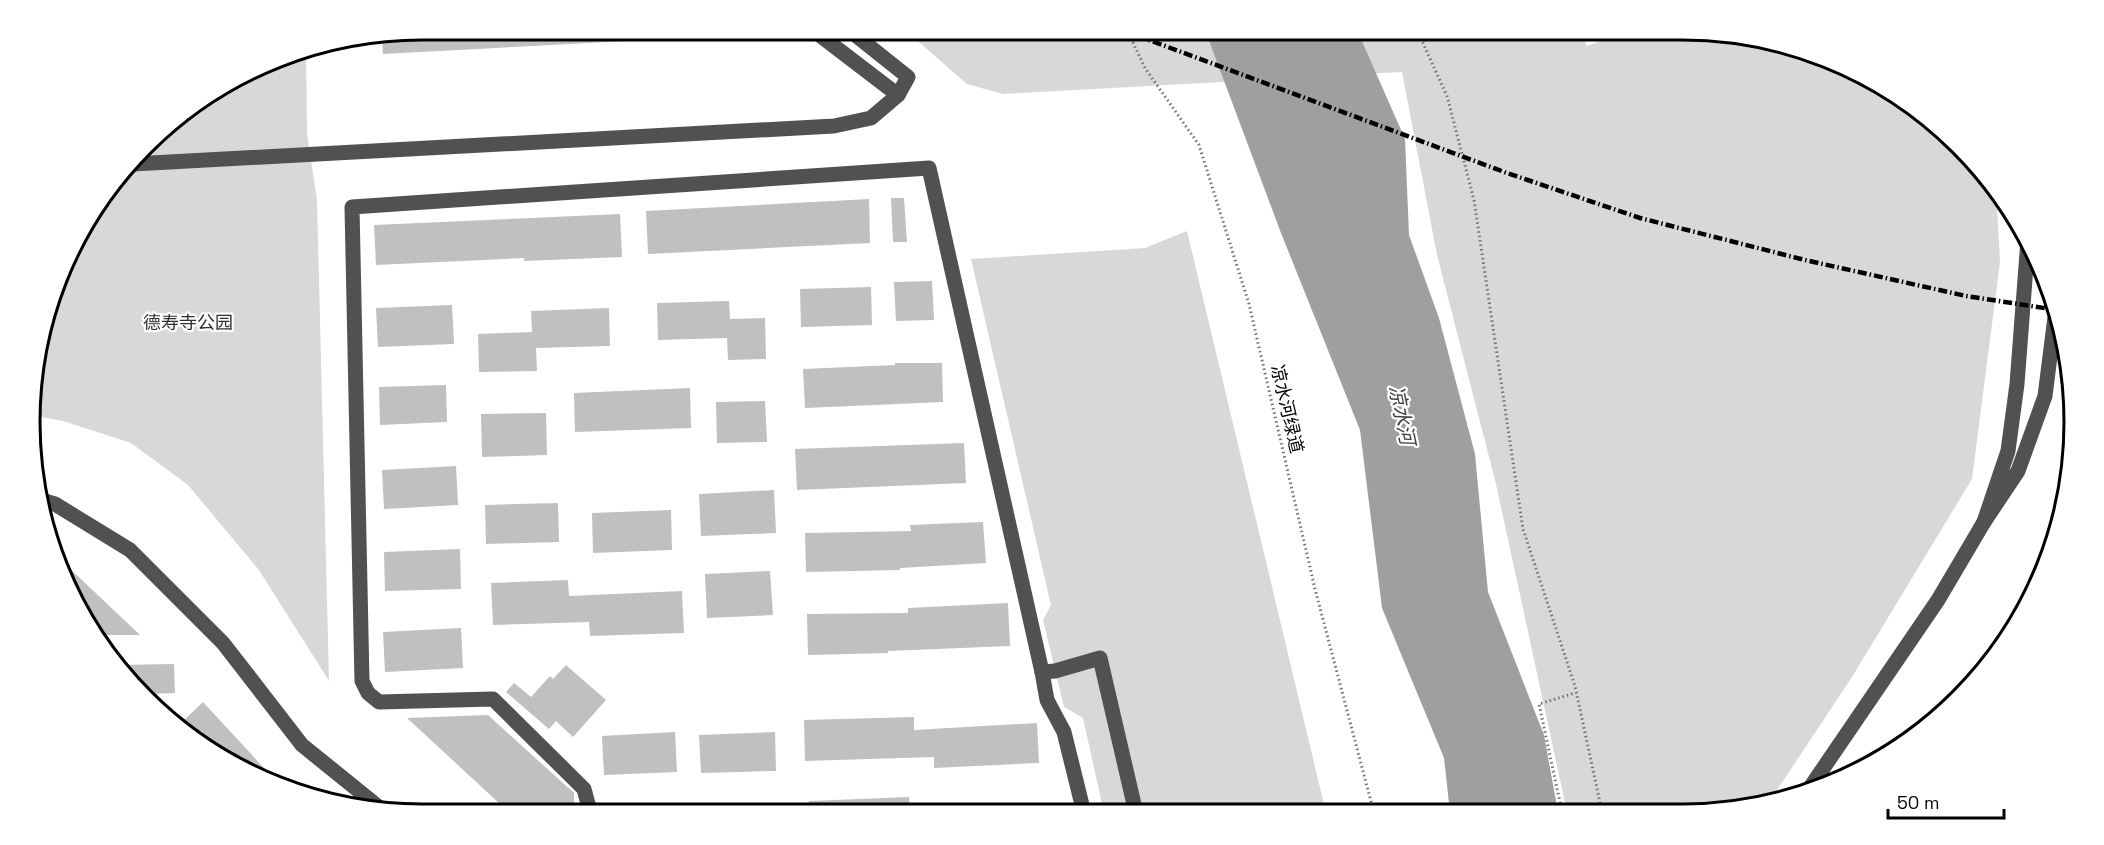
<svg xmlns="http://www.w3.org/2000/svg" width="2104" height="845" font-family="'Space Grotesk','Noto Sans SC',sans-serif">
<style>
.green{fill:#d8d8d8}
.water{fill:#9f9f9f}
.building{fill:#c0c0c0}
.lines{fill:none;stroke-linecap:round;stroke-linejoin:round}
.path{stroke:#737373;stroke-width:3;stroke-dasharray:1.5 3;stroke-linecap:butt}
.minor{stroke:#515151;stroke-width:15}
.rail{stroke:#000;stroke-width:4.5;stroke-dasharray:9 3 1.5 3;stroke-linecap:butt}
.labels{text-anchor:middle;stroke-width:4.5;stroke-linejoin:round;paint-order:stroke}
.park-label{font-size:18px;fill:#2f2f2f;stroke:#fff}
.street-label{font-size:18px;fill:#000;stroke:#fff}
.water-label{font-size:20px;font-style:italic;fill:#404040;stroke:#fff}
.rim{fill:none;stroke:#000;stroke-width:3}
</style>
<rect width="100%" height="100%" fill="#fff"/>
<!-- green -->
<g class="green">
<path d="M905,30H1579L1587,46L1612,37L1615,30H1681L1807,51L1877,82L1940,127L1996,188L2000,262L1972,479L1852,677L1769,802L1733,812H1567L1496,484L1437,255L1402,72L1003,94L967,84Z"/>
<path d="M306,49L307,134L317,200L329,681L259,570L188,485L131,443L63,421L35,416L33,371L82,227L164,127L296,51Z"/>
<path d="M1187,231L1326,813H1104L1083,718L1064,707L1043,620L1051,605L971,259L1145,248Z"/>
</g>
<!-- water -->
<path class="water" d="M1205,30H1357L1405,139L1409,235L1439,318L1475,454L1488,592L1544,735L1558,812H1450L1444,758L1382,608L1360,430L1281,233Z"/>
<!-- building -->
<g class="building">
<path d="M423,30H644L645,40L383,54L382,37Z"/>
<path d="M891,198H904L907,242H893Z"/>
<path d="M869,199L870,243L648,254L646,211Z"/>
<path d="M620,214L622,257L524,261V258L376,265L374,225Z"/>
<path d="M932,281L934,320L896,321L894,282Z"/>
<path d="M871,287L872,325L801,327L800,289Z"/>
<path d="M729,301L730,319L765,318L766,359L728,360L727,338L658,340L657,303Z"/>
<path d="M452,305L454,344L378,347L376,308Z"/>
<path d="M609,308L610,346L536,348L537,371L479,372L478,334L532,332L531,311Z"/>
<path d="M895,363H942L943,402L805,408L803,369L895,365Z"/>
<path d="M446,385L447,422L380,425L379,387Z"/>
<path d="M690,388L691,428L575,432L574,393Z"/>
<path d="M765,401L767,442L717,443L716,402Z"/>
<path d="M546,413L547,455L482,457L481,414Z"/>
<path d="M964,443L966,483L797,490L795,449Z"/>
<path d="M456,466L458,505L384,509L382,470Z"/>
<path d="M774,490L776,533L701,536L699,494Z"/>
<path d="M558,503L559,542L486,544L485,505Z"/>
<path d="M671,510L672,550L593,553L592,513Z"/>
<path d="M983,522L986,563L900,568V570L806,572L805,533L911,531L910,525Z"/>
<path d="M460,549L461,589L385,591L384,552Z"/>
<path d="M64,563L140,635H94Z"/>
<path d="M770,571L773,615L707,618L705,574Z"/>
<path d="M568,580L569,596L682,591L684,633L590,636L589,622L493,625L491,583Z"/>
<path d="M1008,603L1010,646L888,651V653L808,655L807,614L908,613V608Z"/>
<path d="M461,628L463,668L385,672L383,632Z"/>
<path d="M174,664L175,693L146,694L119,665Z"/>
<path d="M566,665L606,700L573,737L556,721L549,729L506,692L514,683L531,697L550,676L553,679Z"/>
<path d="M203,702L276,781L275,783L199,742L181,723Z"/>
<path d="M488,715L574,793V815H512L407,718Z"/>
<path d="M914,717V730L1037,723L1039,763L934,768V757L805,761L804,720Z"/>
<path d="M675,732L677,772L604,775L602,736Z"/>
<path d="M775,732L776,771L701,773L699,735Z"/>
<path d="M909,797L910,814H809V801Z"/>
</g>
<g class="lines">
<!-- path -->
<g class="path">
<path d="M1127,30L1145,68L1199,145L1249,304L1315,589L1374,813"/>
<path d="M1417,30L1447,96L1474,200L1523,529L1575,686L1602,812"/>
<path d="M1562,812L1539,704L1575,693"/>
</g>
<!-- minor -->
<g class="minor">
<path d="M813,30L898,95"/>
<path d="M133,164L834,126L871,118L898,95L908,77L849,30"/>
<path d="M2028,240L2017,384L2008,451L1984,522L2018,471L2045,396L2056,309"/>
<path d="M38,499L55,504L130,550L223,643L302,745L380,808"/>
<path d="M1042,672L1047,700L1064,732L1084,813"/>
<path d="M1807,792L1938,600L1984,522"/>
<path d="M591,815L584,789L493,699L379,702L368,693L362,681L352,207L929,168L1042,672L1055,671L1100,658L1136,813"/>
</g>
<!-- rail -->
<path class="rail" d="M1122,30L1507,173L1640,218L1805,260L1966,296L2057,310"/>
</g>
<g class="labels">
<!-- park labels -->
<g class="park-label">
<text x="188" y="329">德寿寺公园</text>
</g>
<!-- street labels -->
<g class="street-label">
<text transform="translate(1287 409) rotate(77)" y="6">凉水河绿道</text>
</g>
<!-- water labels -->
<g class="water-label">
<text transform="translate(1402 415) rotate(78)" y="7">凉水河</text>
</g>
</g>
<!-- crop -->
<path d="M0 0H2104V845H0ZM422 40H1682A382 382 0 0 1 2064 422V422A382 382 0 0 1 1682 804H422A382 382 0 0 1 40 422V422A382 382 0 0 1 422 40Z" fill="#fff" fill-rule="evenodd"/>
<path class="rim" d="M422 40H1682A382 382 0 0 1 2064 422V422A382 382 0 0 1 1682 804H422A382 382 0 0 1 40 422V422A382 382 0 0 1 422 40Z"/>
<!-- scale -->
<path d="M1888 809v9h116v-9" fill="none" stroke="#000000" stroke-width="3"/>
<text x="1897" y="809" font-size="18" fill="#000000" stroke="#ffffff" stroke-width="4.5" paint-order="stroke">50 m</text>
</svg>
